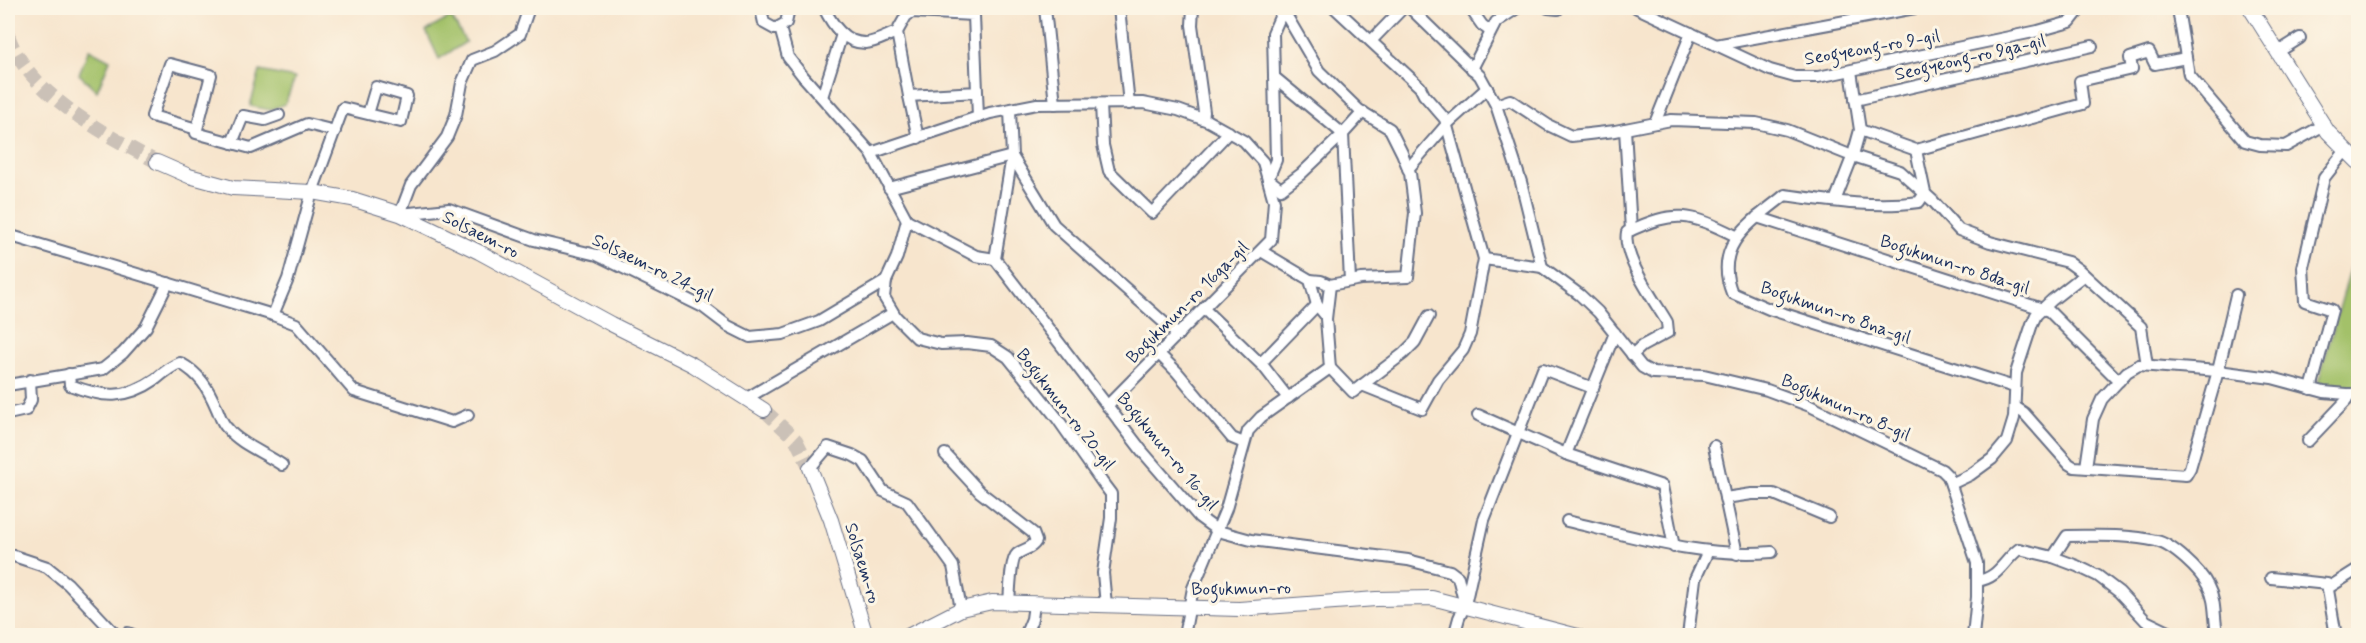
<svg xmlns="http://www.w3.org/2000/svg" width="2366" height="643" font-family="Mynerve,sans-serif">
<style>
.green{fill:#a3c169;stroke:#5f7864;stroke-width:1.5}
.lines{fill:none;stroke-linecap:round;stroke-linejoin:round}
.secondary-tunnel{stroke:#cbc1b7;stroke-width:14;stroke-dasharray:14 7;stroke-linecap:butt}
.street-casing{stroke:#686f85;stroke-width:14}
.secondary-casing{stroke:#686f85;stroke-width:16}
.street{stroke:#fff;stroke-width:10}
.secondary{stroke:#fff;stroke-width:14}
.labels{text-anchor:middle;stroke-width:6;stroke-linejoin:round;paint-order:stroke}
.street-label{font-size:18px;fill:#1b2f5e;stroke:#fcf5e5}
</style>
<rect width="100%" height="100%" fill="#fcf5e5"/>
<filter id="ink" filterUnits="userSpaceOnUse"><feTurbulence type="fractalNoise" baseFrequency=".0167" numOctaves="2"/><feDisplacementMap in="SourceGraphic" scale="12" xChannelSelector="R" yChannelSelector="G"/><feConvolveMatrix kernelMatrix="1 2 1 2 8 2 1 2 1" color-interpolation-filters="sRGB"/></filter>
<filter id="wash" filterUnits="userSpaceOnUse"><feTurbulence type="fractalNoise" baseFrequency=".008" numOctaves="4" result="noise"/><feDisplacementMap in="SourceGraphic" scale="24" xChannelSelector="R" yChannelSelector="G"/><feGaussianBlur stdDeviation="1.35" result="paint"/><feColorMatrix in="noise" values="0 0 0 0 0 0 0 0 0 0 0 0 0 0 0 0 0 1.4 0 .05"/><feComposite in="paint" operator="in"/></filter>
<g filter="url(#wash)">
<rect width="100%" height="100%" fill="#f7e5cd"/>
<!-- green -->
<g class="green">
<path d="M451,17L466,42L439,59L426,31Z"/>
<path d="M89,49L110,60L97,91L79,74Z"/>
<path d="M260,71L295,78L285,104L270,110L250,106Z"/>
<path d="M2351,267L2358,272V391L2317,386Z"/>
</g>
</g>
<g filter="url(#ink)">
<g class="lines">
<!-- secondary-tunnel -->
<g class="secondary-tunnel">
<path d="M8,35C28,94 104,134 157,162"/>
<path d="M764,410L796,440L810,468"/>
</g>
<defs>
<g id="street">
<path d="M529,8L520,34L495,51L472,60L462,83L456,115L447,137L411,185L400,214L449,209L534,240L597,255L703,307L728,326L750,337L783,334L819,321L886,281L897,257L907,220"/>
<path d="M766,8L762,14L764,23L775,29L786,23L788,14L785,8"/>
<path d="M824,8C832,24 844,43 865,43C875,43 888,35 897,32"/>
<path d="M1045,8L1055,104"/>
<path d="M1119,8L1129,104"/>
<path d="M1193,8L1192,25L1204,112L1203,119"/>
<path d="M1282,8L1319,71L1359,110L1390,129L1402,153L1410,173L1415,213L1408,277L1361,279L1330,285L1321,281L1310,280"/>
<path d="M1335,8L1420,87L1424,95L1445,119L1484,259L1470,334L1463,350L1438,380L1422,409L1362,385"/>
<path d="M1410,8L1480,76L1496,105L1521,182L1542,267L1580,295L1598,312L1642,367L1653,373L1704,375L1767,390L1810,406L1942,470L1948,476L1977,563V597L1973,636"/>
<path d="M1470,8L1482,25L1490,31"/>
<path d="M1548,8L1558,9"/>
<path d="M1637,8L1770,70L1795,77H1818L2038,31L2070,22L2081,8"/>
<path d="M2184,8L2178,9L2189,75L2245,141L2260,145L2286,146L2324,125"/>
<path d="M780,28L788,57L802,75L871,153L907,220L976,256L995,259"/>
<path d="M1371,41L1403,8"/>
<path d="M1716,45L1915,8"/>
<path d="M2278,52L2300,38"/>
<path d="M1472,69L1496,22L1517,8"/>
<path d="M1274,77L1343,134L1301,174L1281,189L1268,179L1276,160L1273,33L1280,17L1284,12"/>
<path d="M977,92L909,96L897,32L906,16L912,12L974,15L978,117"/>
<path d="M909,96L918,138"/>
<path d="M822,97L842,34"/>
<path d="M1855,100L2092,46"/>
<path d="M1101,104L1103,145L1109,171L1152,213L1229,132"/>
<path d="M1496,105L1510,100L1548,125L1571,136L1615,131L1671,120L1756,123L1787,130L1847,154L1900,171L1933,201L1959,230L1990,242L2068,262L2079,270L2141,327L2147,365"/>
<path d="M1010,110L1012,156L995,259L1142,451L1199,517L1218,531L1251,540L1408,560L1450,571L1458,577L1465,605"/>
<path d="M1655,123L1691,33"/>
<path d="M197,129L152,116L170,64L211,75L196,133L251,148L307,124L335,131"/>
<path d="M1625,129L1631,230"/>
<path d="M1860,130L1916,150L2083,104L2080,81L2132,69L2130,58L2149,52L2155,64L2186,58"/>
<path d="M232,143L243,116L265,120L279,115"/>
<path d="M1916,150L1925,193L1919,202C1875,208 1829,201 1785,195C1752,222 1712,244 1732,293L1769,309L2014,387"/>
<path d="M871,153L990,113L1037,104L1143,103L1178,110L1208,121L1244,141L1263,162L1274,201L1271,240L1107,406"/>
<path d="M1408,169L1447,124L1487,88"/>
<path d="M889,188L1012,156L1054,225L1178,335"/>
<path d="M1835,201L1853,155L1860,130L1851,71"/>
<path d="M1757,217L2049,311L2119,381"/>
<path d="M8,235L273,315L296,324L354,391L452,422L468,415"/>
<path d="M1261,251L1310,280L1317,305L1326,316"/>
<path d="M1484,259L1542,267"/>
<path d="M886,281L884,297L896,317L917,338L941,344L967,343L991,346L1008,357L1057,418L1102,482L1111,494V518L1103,573L1106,605"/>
<path d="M1350,281L1343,134L1363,112"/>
<path d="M1330,285L1326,319L1330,368L1353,392L1403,354L1415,342L1429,316"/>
<path d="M1204,309L1264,367L1288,398"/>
<path d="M273,315L288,279L312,192L343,108L401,122L407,96L376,87L368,114"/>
<path d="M1159,354L1177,372L1232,438L1244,443"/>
<path d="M1632,355L1642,346L1668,332L1667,322C1654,300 1622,257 1627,232C1676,209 1689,213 1736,236"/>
<path d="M1261,363L1317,305"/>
<path d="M69,374L70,385C103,398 126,400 156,379C164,372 170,367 180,363C200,374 208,388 217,409C220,416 222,424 228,429C240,444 265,453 282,465"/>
<path d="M8,385L103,369L123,353L146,327L168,283"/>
<path d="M2311,389L2332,310L2305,301L2303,267L2324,178L2346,150"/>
<path d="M747,398L893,313"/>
<path d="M2015,407L2024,413L2069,464L2074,467L2186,475L2190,468L2218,371L2236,295"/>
<path d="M8,414L26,410L31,400L30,380"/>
<path d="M1478,415L1566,454L1662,486L1674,547"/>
<path d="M2308,441L2346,401L2350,394"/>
<path d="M1714,446L1737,554"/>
<path d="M945,454L980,492L1033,533L1036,541C1031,550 1024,548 1017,554C1010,560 1010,593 1009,603"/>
<path d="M1566,454L1615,333"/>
<path d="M2086,467L2093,419L2102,399L2127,372L2139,365L2218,371L2272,378L2324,392L2358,395"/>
<path d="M810,468L828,447L852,455L863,461L883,491L907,502L953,566L961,609"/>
<path d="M1951,484L1970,475L1992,459L2007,441L2014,418L2016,373L2032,324L2036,315L2052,300L2084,275"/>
<path d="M1725,498L1752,494H1774L1829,517"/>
<path d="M1567,521C1634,537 1703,558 1772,552"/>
<path d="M8,554L47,567L68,584L117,636"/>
<path d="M2053,557L2067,536C2096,536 2128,534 2156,541C2172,544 2201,571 2208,586C2217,603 2213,618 2218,636"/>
<path d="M2271,578L2327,584L2336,636"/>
<path d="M1977,581C1999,578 2003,561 2019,549L2053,557L2077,566L2098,576L2119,592L2146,621L2173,634L2186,636"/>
<path d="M2328,588L2358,569"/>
<path d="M124,636L128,633L135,636"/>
<path d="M1025,636L1032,619L1034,604"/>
<path d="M1184,636L1193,588L1226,509L1248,431L1261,417L1330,368"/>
<path d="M1454,636L1459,618L1465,605L1484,520L1543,369L1593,388"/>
<path d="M1688,636L1695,579L1708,551"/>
</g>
<g id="secondary">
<path d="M2250,8L2328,132L2358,162"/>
<path d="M157,162L189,176L233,188L312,192L352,199L400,214L479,252L611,324L693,365L764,410"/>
<path d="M810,468L831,520L866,636"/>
<path d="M908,636L961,609L992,602L1239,609L1376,599L1432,598L1578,636"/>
</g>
</defs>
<!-- street casing -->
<use href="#street" class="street-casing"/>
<!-- secondary casing -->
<use href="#secondary" class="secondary-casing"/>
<!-- street -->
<use href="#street" class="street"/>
<!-- secondary -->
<use href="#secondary" class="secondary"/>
</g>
</g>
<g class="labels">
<!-- street labels -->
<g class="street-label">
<text transform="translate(1872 47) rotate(-10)" y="6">Seogyeong-ro 9-gil</text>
<text transform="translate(1970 57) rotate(-13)" y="6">Seogyeong-ro 9ga-gil</text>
<text transform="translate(481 234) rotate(27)" y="6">Solsaem-ro</text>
<text transform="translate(1955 264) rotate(18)" y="6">Bogukmun-ro 8da-gil</text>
<text transform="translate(653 267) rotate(26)" y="6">Solsaem-ro 24-gil</text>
<text transform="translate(1187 302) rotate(-45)" y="6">Bogukmun-ro 16ga-gil</text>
<text transform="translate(1836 312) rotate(19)" y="6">Bogukmun-ro 8na-gil</text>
<text transform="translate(1846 407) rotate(24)" y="6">Bogukmun-ro 8-gil</text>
<text transform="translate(1066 409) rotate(52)" y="6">Bogukmun-ro 20-gil</text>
<text transform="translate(1168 451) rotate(50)" y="6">Bogukmun-ro 16-gil</text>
<text transform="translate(863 563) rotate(73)" y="6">Solsaem-ro</text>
<text transform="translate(1241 588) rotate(-1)" y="6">Bogukmun-ro</text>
</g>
</g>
<!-- margin -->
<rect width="2366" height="643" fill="none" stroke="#fcf5e5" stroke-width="30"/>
</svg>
